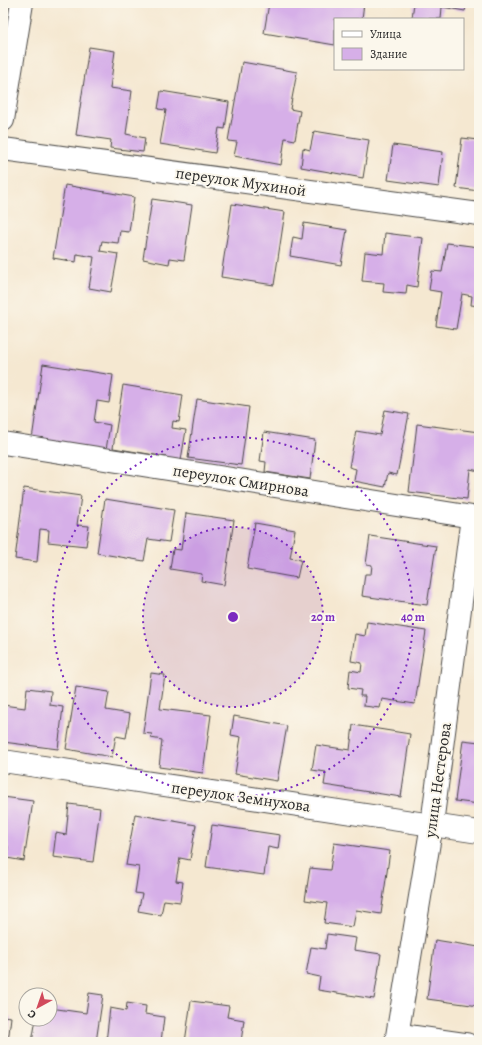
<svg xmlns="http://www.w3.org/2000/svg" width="482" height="1045" font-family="Alegreya,serif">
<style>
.building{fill:#d6afe8}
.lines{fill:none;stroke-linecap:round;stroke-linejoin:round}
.lane-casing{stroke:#494744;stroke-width:19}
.street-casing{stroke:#494744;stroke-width:24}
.lane{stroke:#fff;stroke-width:17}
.street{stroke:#fff;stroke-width:22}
.ring{fill:none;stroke:#7b2cbf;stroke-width:2;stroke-dasharray:2 4}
.labels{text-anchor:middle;stroke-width:4;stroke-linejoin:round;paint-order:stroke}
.street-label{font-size:16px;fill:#2b2b2b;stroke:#fbf7ec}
.centre{fill:#7b2cbf;stroke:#fbf7ec;stroke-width:2}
.ring-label{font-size:12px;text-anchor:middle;font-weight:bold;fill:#7b2cbf;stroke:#fbf7ec;stroke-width:4;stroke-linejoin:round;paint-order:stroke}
</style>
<rect width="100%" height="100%" fill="#fbf7ec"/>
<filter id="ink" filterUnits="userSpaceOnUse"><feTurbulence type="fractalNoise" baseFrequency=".025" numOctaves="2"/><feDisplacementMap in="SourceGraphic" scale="8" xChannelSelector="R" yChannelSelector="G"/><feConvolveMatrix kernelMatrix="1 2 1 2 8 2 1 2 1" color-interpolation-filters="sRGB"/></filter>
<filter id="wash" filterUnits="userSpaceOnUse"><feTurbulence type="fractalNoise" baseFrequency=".012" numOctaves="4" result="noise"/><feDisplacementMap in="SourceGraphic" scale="16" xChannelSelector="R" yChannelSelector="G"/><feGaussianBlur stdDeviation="0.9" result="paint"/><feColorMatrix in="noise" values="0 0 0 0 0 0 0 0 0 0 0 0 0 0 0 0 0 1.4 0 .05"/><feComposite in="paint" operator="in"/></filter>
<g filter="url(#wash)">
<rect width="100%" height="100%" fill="#f5e8d1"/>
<g id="blocks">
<!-- building -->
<g class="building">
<path d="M269,3H364L362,19H335V45L264,33Z"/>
<path d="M414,3H467L465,11L442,7L441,19L412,18Z"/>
<path d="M89,47L115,51L110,88L132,91L126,134L145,138L143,152L110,148L111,140L76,135Z"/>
<path d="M242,62L297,72L290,109L300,111L295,140L285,138L281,165L234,156L237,142L228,141Z"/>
<path d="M161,91L229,102L225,129L219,128L215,153L160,144L166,110L158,109Z"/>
<path d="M314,131L369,140L363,178L301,167L303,148L310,150Z"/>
<path d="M462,138L479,140V191L456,188Z"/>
<path d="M393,145L443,152L439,187L388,180Z"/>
<path d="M65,185L134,197L129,232L120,231L118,243L102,241L100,251L118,254L111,292L89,288L94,257L77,254L76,262L53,258Z"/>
<path d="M152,199L192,205L184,260L170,258L169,264L143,259Z"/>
<path d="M232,204L285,212L274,285L221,277Z"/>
<path d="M304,223L347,230L341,265L290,256L293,237L302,239Z"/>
<path d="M385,233L423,238L417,287L407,285L406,294L383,292L384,283L362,281L365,252L383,254Z"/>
<path d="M447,243L479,247V306L471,305L472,296L462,294L456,329L436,326L441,292L429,290L432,271L442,272Z"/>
<path d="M43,364L113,375L109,403L97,401L94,422L110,425L105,456L32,439Z"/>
<path d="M123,385L183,395L179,422L173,421L172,428L186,430L179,472L164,470L167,457L113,448Z"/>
<path d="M197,399L249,407L241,465L188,458Z"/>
<path d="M385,410L409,414L397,475L388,473L385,487L354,481L356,469L349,467L356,431L380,435Z"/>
<path d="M417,424L479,432V471L470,469L467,499L409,492Z"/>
<path d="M264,432L315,440L310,479L265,472L266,462L260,461Z"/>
<path d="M24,488L81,496L77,525L89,526L86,546L48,542L49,530L40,529L37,562L15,559Z"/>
<path d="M105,499L174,510L169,542L148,539L144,561L97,553Z"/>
<path d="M186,513L234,520L224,585L201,581L202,574L170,569L173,549L181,550Z"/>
<path d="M255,523L295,530L290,558L301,560L297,578L247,569Z"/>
<path d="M370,536L436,546L427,605L362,596L365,574H371L372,565L366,564Z"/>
<path d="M367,622L426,631L415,704L382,699L380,708L364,706L365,696H360L361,690L348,688L350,670L361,672L362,663L351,661L355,634L365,636Z"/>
<path d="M151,673L165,675L160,709L211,715L203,773L159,767L162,740L151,738L152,734L143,733Z"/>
<path d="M76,687L109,692L106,710L130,714L126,738L116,736L112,757L66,749Z"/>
<path d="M27,688L51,691L50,705L63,707L58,749L3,742V705L25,708Z"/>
<path d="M234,716L287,726L277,781L235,774L241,737L231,735Z"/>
<path d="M353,725L410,734L401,797L324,785L326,772L312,770L316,745L350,750Z"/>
<path d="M463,740L479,742V804L455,801Z"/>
<path d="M3,797L33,801L24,861L7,858L8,846L3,845Z"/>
<path d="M69,804L100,808L93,862L53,857L56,833L66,835Z"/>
<path d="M135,814L196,825L190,860L180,858L176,881L183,882L180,902L164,900L161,915L138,911L142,894L135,893L139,867L126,865Z"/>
<path d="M212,825L280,835L278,849L268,847L264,875L206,867Z"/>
<path d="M334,843L390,851L381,914L356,910L353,927L324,923L327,903L305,900L310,868L330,870Z"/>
<path d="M327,934L356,938L354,950L381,954L374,999L318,990L320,977L306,974L311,947L325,949Z"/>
<path d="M435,940L479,947V1006L427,999Z"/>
<path d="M89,993L103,995L96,1042H32L36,1019H50V1008L86,1013Z"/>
<path d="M191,1001L229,1006L227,1017L244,1020L241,1042H185Z"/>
<path d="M127,1003L146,1006L145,1014L164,1017L161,1042H106L110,1008L126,1011Z"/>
<path d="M3,1016L11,1017L8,1042H3Z"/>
</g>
</g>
</g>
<g filter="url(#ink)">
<use href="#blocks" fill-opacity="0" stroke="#494744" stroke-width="1"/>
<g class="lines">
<defs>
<path id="lane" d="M398,1032L468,1042"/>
<g id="street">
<path d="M3,120L22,3"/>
<path d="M3,149L479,214"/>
<path d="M3,443L479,518"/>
<path d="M3,761L479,832"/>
<path d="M396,1042L432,824L472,517"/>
</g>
</defs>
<!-- lane casing -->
<use href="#lane" class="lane-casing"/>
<!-- street casing -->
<use href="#street" class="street-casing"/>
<!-- lane -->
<use href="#lane" class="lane"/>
<!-- street -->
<use href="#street" class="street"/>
</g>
</g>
<!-- distance rings -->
<circle cx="233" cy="617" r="90" fill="#7b2cbf" fill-opacity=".12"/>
<g class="ring">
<circle cx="233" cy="617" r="90"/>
<circle cx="233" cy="617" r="180"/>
</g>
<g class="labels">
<!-- street labels -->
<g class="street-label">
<text transform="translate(241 181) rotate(8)" y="6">переулок Мухиной</text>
<text transform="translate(241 480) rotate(9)" y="6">переулок Смирнова</text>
<text transform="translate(437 780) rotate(-82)" y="6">улица Нестерова</text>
<text transform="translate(241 796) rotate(8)" y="6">переулок Земнухова</text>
</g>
</g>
<circle cx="233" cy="617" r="6" class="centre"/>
<g class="ring-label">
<text x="323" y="621">20 m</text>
<text x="413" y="621">40 m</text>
</g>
<!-- margin -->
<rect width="482" height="1045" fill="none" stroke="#fbf7ec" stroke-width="16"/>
<!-- legend -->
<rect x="334" y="18" width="130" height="52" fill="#fbf7ec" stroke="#a8a59f"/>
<rect x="342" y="31" width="20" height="6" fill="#ffffff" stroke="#a8a59f"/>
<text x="370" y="38" font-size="12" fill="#2b2b2b">Улица</text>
<rect x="342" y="48" width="20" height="12" fill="#d6afe8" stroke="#a8a59f"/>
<text x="370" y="58" font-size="12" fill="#2b2b2b">Здание</text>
<!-- north arrow -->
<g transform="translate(38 1007) rotate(220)"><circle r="19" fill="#fbf7ec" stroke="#a8a59f"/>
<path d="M0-3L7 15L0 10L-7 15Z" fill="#d1495b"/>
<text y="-6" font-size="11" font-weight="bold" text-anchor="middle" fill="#2b2b2b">С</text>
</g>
</svg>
